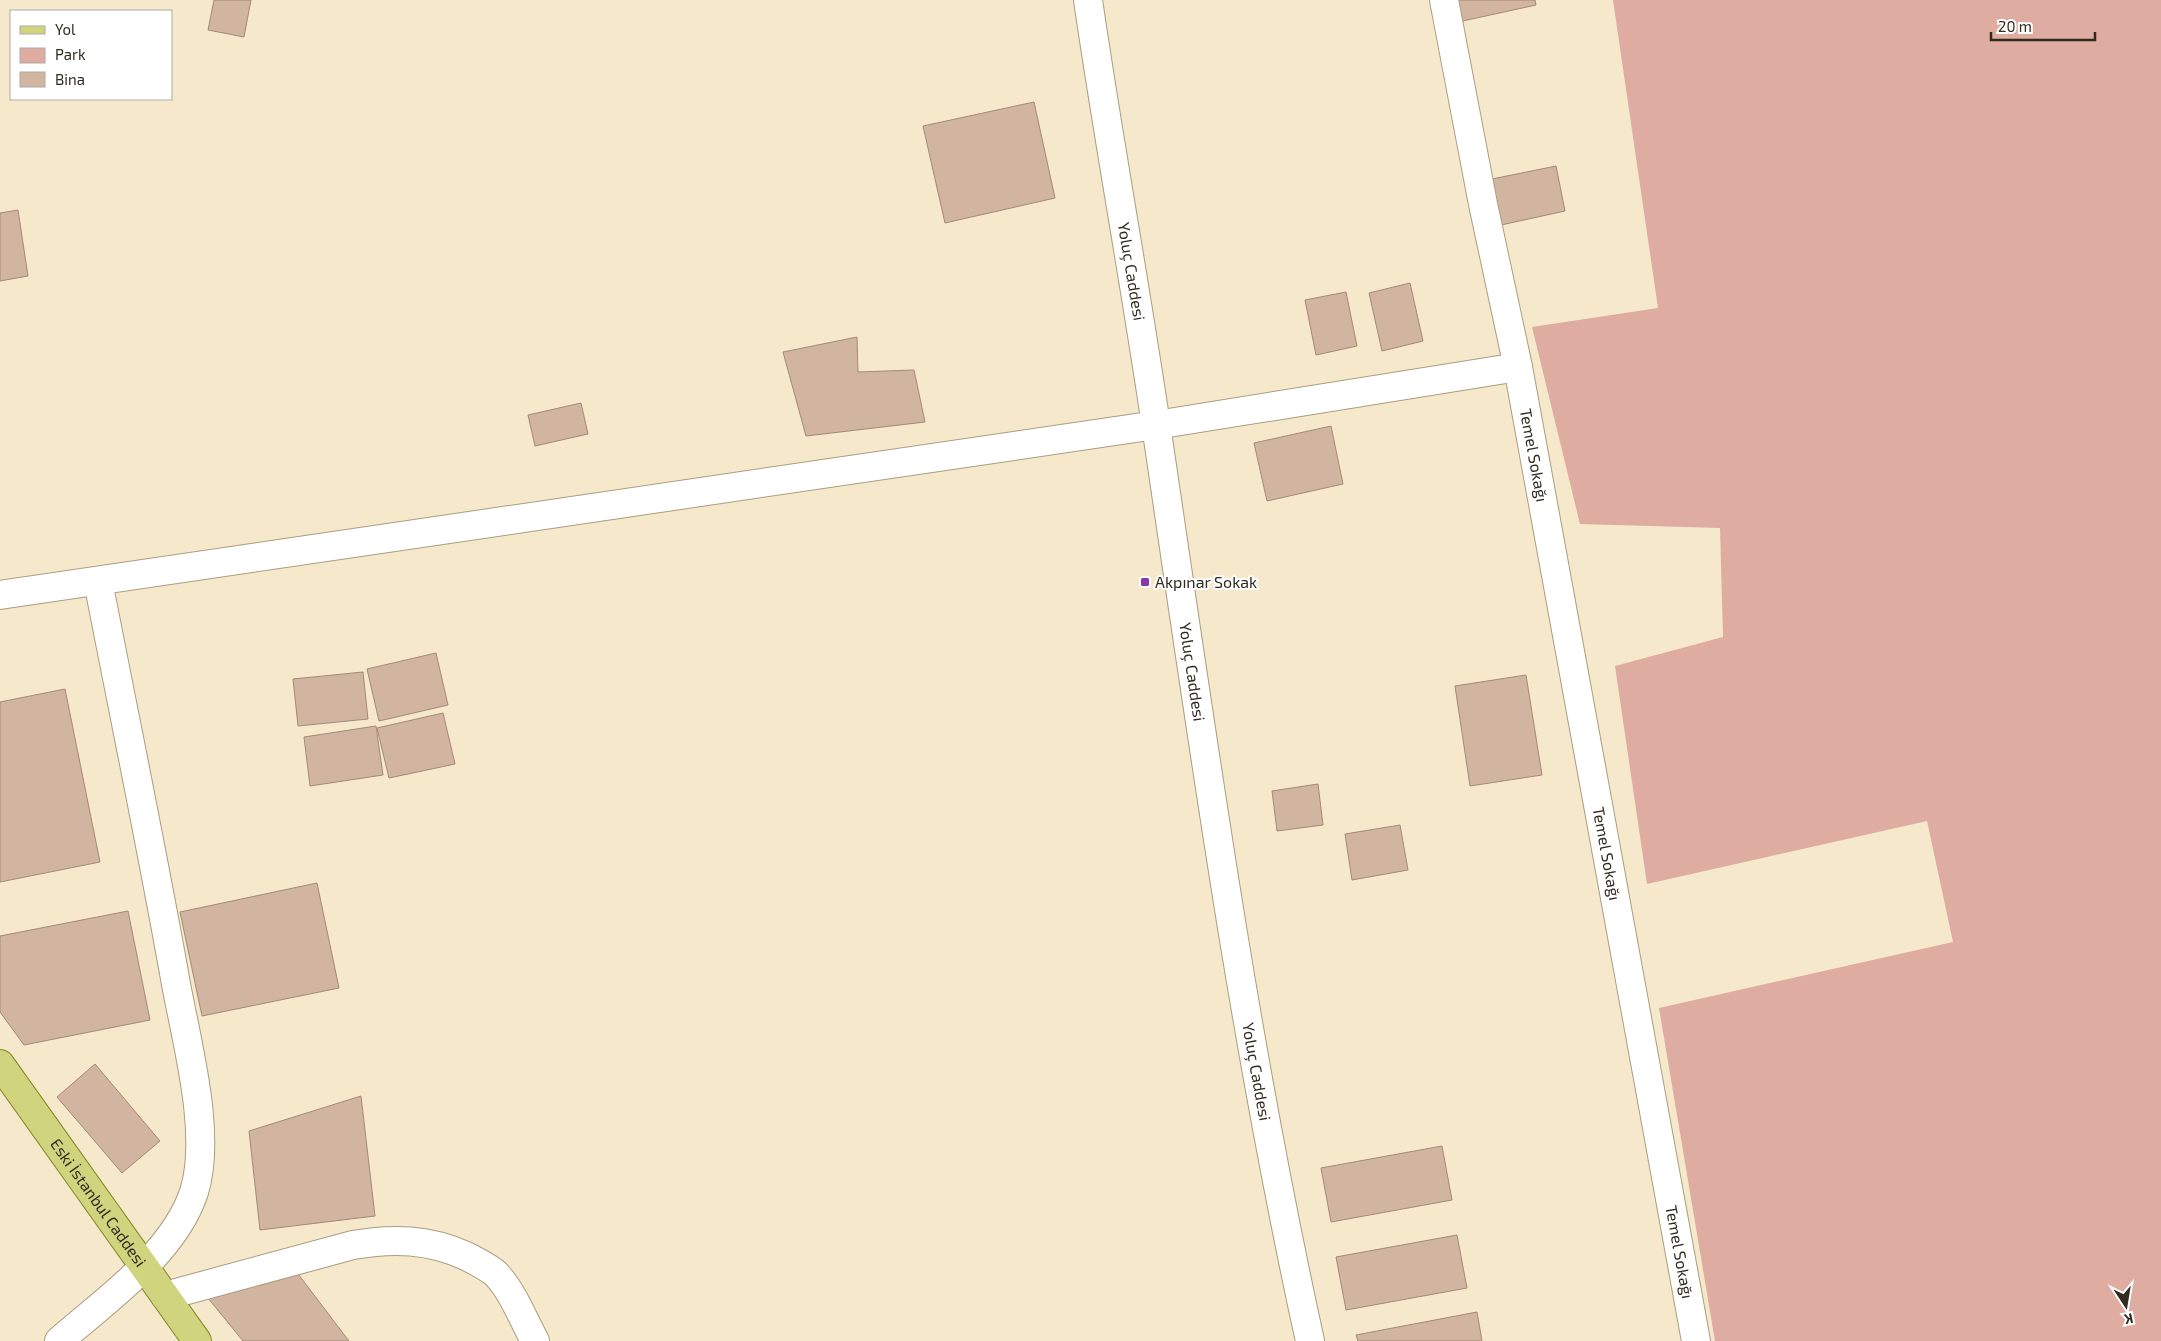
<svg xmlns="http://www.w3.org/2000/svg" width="2161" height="1341" font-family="'Exo 2',sans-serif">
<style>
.green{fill:#deaca1}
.building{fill:#d1b5a1;stroke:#a38976}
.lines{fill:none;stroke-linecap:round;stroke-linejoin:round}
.minor-casing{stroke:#aa9d81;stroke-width:30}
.major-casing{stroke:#868626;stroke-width:30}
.minor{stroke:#fff;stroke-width:28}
.major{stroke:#d1d47f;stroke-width:28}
.poi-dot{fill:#8837a7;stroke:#fff;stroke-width:2}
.labels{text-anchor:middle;stroke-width:4;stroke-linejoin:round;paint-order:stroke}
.street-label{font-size:16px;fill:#312b20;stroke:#fff}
.poi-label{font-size:16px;fill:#312b20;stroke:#fff;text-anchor:start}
</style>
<rect width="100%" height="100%" fill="#f6e8ca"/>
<!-- green -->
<path class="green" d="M1613,0H2161V1341H1715L1659,1008L1953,942L1927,821L1647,884L1615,666L1723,637L1720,528L1580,524L1532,327L1658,308Z"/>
<!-- building -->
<g class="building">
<path d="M214,0H251L244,37L208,30Z"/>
<path d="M1444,0H1535L1536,5L1449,24Z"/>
<path d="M1034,102L1055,198L945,223L923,126Z"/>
<path d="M1556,166L1565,211L1501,225L1492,179Z"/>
<path d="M18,210L28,276L0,281V213Z"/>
<path d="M1410,283L1423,341L1382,351L1369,293Z"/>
<path d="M1346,292L1357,346L1316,355L1305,300Z"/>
<path d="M857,337L858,372L914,370L925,422L806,436L783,352Z"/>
<path d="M581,403L588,434L535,446L528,415Z"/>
<path d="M1331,426L1343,484L1267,501L1254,443Z"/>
<path d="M436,653L448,705L379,721L367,669Z"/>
<path d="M363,672L368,719L298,726L293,679Z"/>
<path d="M1526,675L1542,775L1470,786L1455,686Z"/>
<path d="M65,689L100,862L0,882V702Z"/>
<path d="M443,713L455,764L389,778L377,728Z"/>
<path d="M376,726L383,775L310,786L304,737Z"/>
<path d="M1318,784L1323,825L1277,831L1272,791Z"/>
<path d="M1400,825L1408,870L1352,880L1345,834Z"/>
<path d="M317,883L339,988L202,1016L180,912Z"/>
<path d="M128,911L150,1020L24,1045L0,1012V936Z"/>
<path d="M95,1064L160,1141L122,1173L57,1097Z"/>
<path d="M361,1096L375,1216L260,1230L249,1131Z"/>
<path d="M1442,1146L1452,1200L1331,1222L1321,1168Z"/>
<path d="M1457,1235L1467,1288L1346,1310L1336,1257Z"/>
<path d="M292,1266L349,1341H243L203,1292Z"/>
<path d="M1477,1312L1482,1341H1358L1356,1335Z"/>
</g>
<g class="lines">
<defs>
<g id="minor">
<path id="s1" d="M1088,0C1109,144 1136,288 1157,432C1202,736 1244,1041 1310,1341"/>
<path id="s2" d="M1444,0L1483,204L1518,367L1696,1341"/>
<path d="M0,595L1156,425L1518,367"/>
<path d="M165,1296L353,1245C393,1238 429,1239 466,1256C476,1261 488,1267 496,1274C513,1292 523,1319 535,1341"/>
<path d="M59,1341C106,1300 174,1253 194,1192C212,1134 187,1044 176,984C152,849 124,715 98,581"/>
</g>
<g id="major">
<path id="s3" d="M0,1064L197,1341"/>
</g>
</defs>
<!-- minor casing -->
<use href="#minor" class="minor-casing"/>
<!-- major casing -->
<use href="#major" class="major-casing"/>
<!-- minor -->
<use href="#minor" class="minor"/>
<!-- major -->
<use href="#major" class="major"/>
</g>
<!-- markers -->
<rect class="poi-dot" x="1140" y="577" width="10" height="10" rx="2.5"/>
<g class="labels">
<!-- street labels -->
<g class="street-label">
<text dy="6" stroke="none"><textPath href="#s1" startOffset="275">Yoluç Caddesi</textPath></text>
<text dy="6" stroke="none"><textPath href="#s2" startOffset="464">Temel Sokağı</textPath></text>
<text dy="6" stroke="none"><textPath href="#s1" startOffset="680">Yoluç Caddesi</textPath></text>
<text dy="6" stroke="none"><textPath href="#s2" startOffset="869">Temel Sokağı</textPath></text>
<text dy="6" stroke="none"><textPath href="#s1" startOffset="1085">Yoluç Caddesi</textPath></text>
<text dy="6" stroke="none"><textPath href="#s3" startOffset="170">Eski İstanbul Caddesi</textPath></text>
<text dy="6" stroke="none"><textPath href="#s2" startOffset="1274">Temel Sokağı</textPath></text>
</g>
<!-- poi labels -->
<g class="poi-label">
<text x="1155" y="588">Akpınar Sokak</text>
</g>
</g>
<!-- legend -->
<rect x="10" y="10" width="162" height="90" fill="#ffffff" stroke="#adaaa6"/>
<rect x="20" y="26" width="25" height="8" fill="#d1d47f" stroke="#adaaa6"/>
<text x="55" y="35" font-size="15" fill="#312b20">Yol</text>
<rect x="20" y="48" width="25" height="15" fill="#deaca1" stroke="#adaaa6"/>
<text x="55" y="60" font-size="15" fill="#312b20">Park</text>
<rect x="20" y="72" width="25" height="15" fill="#d1b5a1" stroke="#adaaa6"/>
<text x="55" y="85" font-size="15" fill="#312b20">Bina</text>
<!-- north arrow -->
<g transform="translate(2126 1306) rotate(168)" stroke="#ffffff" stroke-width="4" paint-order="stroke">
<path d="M0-4L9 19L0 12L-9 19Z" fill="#312b20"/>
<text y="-8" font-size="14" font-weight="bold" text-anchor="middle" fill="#312b20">K</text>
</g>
<!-- scale -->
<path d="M1991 32v8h104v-8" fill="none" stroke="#312b20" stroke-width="2.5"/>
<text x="1998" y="32" font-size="15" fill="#312b20" stroke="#ffffff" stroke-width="4" paint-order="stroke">20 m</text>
</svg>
